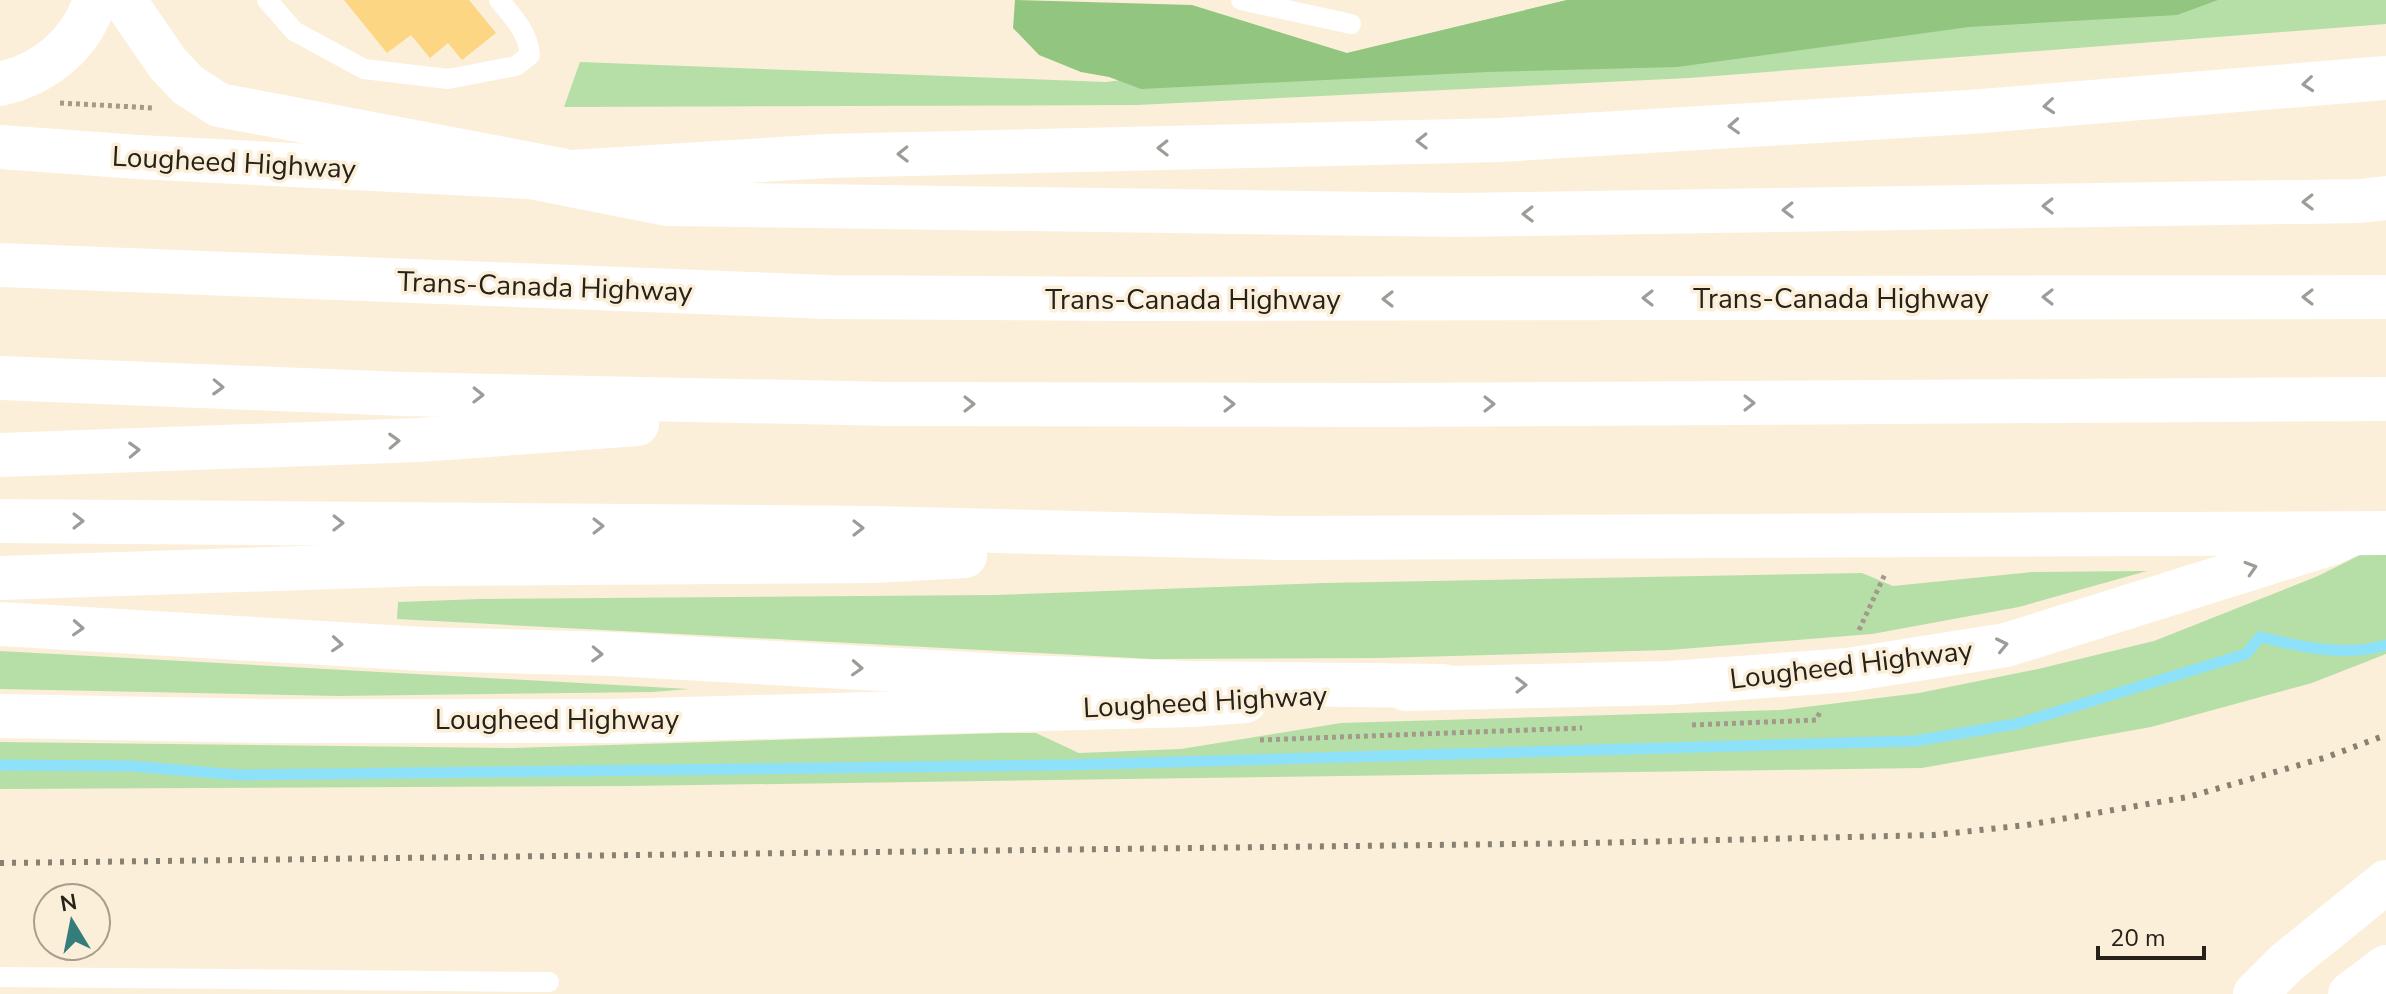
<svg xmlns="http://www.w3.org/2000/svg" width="2386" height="994" font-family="'Nunito Sans',sans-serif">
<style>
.green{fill:#b6dfa7}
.forest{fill:#92c57f}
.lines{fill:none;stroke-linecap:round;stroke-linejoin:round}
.stream{stroke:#8de2f9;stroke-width:11}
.building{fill:#fdd683}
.path{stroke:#a39a8a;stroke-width:5;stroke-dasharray:4 4;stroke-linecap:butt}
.service{stroke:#fff;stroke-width:20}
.secondary{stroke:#fff;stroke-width:44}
.primary{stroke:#fff;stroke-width:44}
.motorway{stroke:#fff;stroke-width:44}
.rail{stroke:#888172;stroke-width:6;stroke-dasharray:4 8;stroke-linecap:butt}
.oneway{stroke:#9d9c98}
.labels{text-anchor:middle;stroke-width:7;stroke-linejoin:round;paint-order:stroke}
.street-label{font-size:28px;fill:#26221a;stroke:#fbefd9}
</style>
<rect width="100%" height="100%" fill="#fbefd9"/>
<!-- green -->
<g class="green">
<path d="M1567,0H2386V24L1689,78L1137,105L564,107L580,62L1106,82L1347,53Z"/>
<path d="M2386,542V654L2312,683L2151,727L1922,768L628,786L0,789V742L512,748L1001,733H1036L1079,753L1181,749L1341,723L1781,710L1919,693L2038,669L2154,641L2318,576Z"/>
<path d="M2147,571L2019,607L1872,634L1669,650L1379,658L1151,659L397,619L398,602L480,599L994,595L1324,583L1862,573L1893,586L2033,572Z"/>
<path d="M0,651L689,689L653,692L338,696L0,689Z"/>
</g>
<!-- forest -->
<path class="forest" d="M1015,0L1192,5L1347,53L1567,0H2218L2177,15L1969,27L1677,67L1487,72L1141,89L1109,77L1081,72L1039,55L1013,28Z"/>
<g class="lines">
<!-- stream -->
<path class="stream" d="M0,765L130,766L238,775L1064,765L1915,741L2016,724L2246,654L2260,637C2302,647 2344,657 2386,645"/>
</g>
<!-- building -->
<path class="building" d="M344,0H469L496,33L462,60L448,43L430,58L411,35L387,53Z"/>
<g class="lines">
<!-- path -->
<g class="path">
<path d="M60,103L154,108"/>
<path d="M1859,630L1885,574"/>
<path d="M1692,725L1816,720L1820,712"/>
<path d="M1260,740L1582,728"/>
</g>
<!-- service -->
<g class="service">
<path d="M267,0L294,31L364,69L448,79L516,66L530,55C528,32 513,17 499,0"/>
<path d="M1241,0L1351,24"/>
<path d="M0,977L549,982"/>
</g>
<!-- secondary -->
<g class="secondary">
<path d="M2255,994L2286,963L2386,882"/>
<path d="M2350,994L2386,967"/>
</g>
<!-- primary -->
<g class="primary">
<path d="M0,84C45,74 81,44 95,0"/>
<path d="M0,147L138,157L530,177L667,204L1458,215L2360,201L2386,198"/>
<path d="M1406,689L1670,683L1848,670L2006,645L2332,543L2349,535"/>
<path d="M0,716L271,721H614L1191,705L1245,701"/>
</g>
<!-- motorway -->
<g class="motorway">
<path d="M124,0L168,64L188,85L219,105L562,170"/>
<path d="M530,177L572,172L827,156L1500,140L1969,112L2386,78"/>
<path d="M0,265L828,297L1122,299L2386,297"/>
<path d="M0,378L403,394L891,404L1388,405L2386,399"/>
<path d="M0,455L419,440L637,424"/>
<path d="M0,521L874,528L1280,538L2386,533"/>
<path d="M0,578L424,564L875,561L965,556"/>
<path d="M0,624L424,649L613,654L1022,677L1189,683L1443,686"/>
</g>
<!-- rail -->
<path class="rail" d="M0,863L1590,843L1934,835L2027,825L2188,797L2327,757L2386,735"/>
</g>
<!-- one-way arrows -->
<defs><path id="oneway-chevron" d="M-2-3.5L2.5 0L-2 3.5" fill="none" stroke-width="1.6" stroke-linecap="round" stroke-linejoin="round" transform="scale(2)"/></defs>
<g class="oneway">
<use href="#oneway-chevron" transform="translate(2308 84) rotate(175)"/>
<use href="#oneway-chevron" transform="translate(2049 106) rotate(175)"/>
<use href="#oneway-chevron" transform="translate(1734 126) rotate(177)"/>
<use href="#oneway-chevron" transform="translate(1422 141) rotate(179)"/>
<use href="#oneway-chevron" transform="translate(1163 148) rotate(179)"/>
<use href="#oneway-chevron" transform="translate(903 154) rotate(179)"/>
<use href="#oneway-chevron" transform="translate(2308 202) rotate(179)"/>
<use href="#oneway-chevron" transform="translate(2048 206) rotate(179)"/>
<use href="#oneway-chevron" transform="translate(1788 210) rotate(179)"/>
<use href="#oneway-chevron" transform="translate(1528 214) rotate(179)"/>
<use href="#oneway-chevron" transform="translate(2048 297) rotate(180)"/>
<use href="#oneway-chevron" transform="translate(2308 297) rotate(180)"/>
<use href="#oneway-chevron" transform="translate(1648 298) rotate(180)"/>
<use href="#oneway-chevron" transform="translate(1388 299) rotate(180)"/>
<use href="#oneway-chevron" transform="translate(218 387) rotate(2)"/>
<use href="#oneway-chevron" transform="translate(478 395) rotate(1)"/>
<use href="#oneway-chevron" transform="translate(1749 403)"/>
<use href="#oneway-chevron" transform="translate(969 404)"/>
<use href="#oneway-chevron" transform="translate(1229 404)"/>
<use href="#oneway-chevron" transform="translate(1489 404)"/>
<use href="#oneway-chevron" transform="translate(394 441) rotate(-2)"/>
<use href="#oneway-chevron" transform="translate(134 450) rotate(-2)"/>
<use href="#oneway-chevron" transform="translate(78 521)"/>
<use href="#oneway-chevron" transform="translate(338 523) rotate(1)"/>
<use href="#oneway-chevron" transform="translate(598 526)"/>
<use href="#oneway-chevron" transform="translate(858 528)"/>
<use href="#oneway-chevron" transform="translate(2251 568) rotate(-17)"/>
<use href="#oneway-chevron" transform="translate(78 628) rotate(3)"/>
<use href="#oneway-chevron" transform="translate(337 644) rotate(4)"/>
<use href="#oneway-chevron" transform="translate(2002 645) rotate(-12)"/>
<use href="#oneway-chevron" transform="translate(597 654) rotate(2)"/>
<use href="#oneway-chevron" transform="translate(857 668) rotate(3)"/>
<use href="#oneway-chevron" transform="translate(1521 685) rotate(-1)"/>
</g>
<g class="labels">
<!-- street labels -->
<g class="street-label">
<text transform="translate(234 162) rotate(3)" y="10">Lougheed Highway</text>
<text transform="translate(545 286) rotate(2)" y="10">Trans-Canada Highway</text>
<text x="1841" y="308">Trans-Canada Highway</text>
<text x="1193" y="309">Trans-Canada Highway</text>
<text transform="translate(1851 664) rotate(-7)" y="10">Lougheed Highway</text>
<text transform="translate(1205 701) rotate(-3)" y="10">Lougheed Highway</text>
<text x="557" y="729">Lougheed Highway</text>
</g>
</g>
<!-- north arrow -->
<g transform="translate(72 922) rotate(350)"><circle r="38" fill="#fbefd9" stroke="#a69d8d" stroke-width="2"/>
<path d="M0-6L14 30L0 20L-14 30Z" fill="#357d7a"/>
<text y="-12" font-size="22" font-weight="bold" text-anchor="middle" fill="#26221a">N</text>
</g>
<!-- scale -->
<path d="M2098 946v12h106v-12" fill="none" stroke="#26221a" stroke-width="4"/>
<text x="2110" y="946" font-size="24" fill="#26221a" stroke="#fbefd9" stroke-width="6" paint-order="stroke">20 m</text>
</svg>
